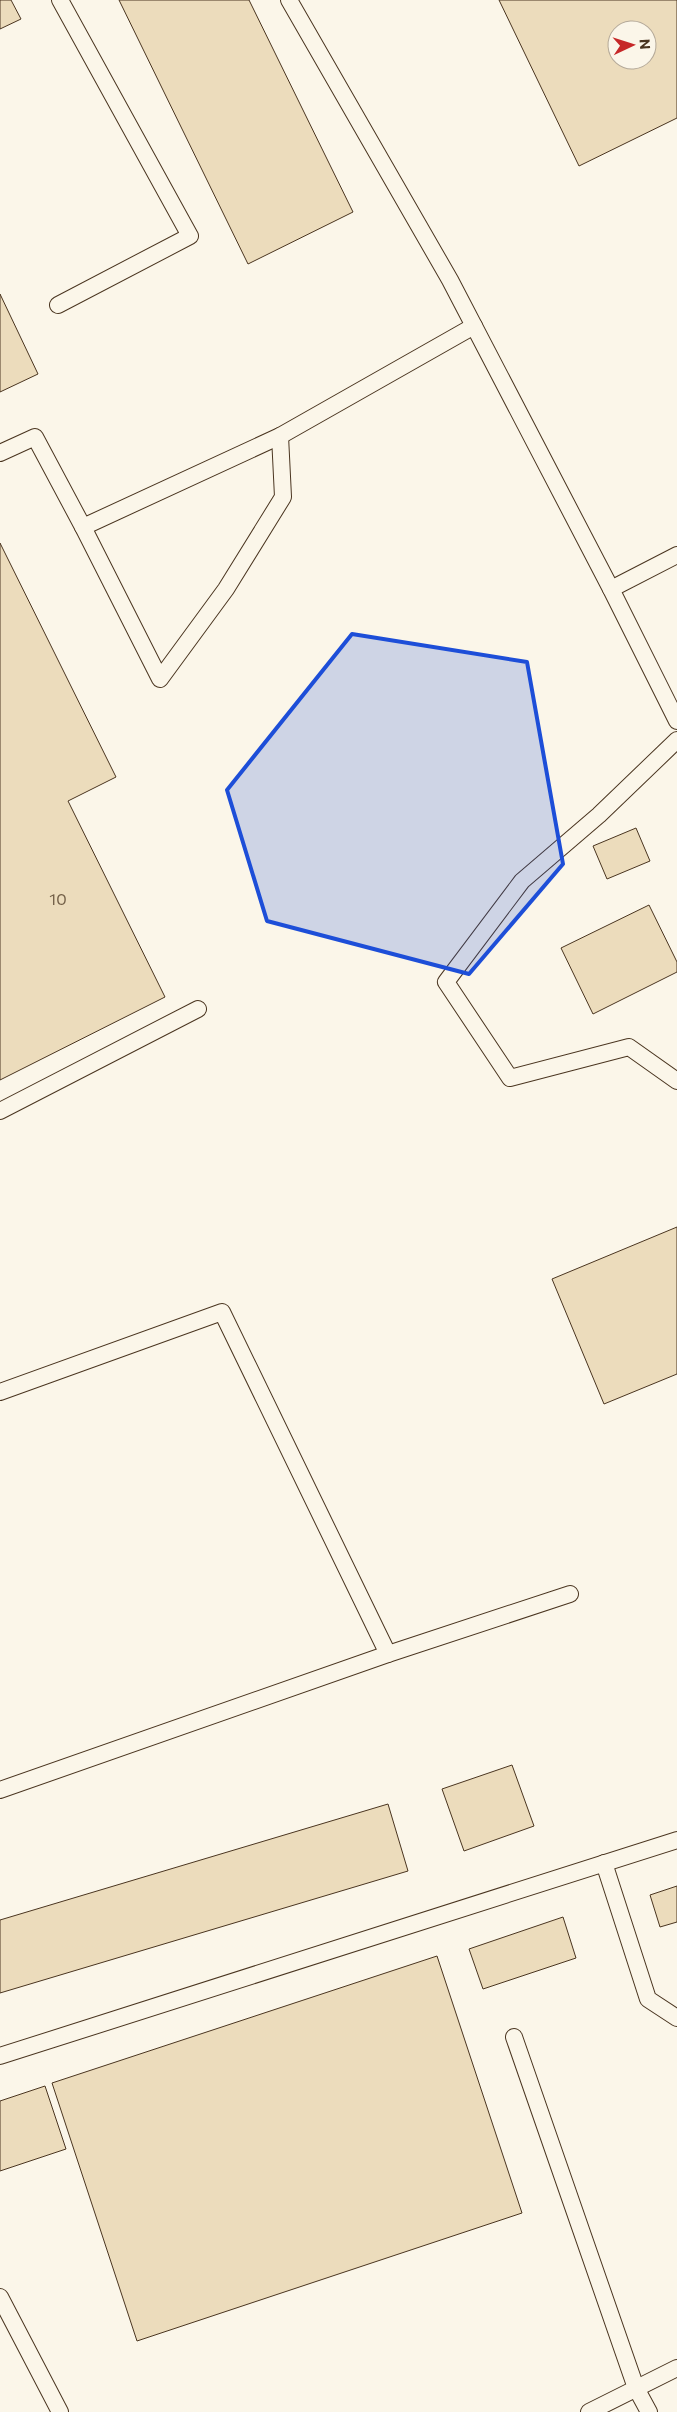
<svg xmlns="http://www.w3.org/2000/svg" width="677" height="2412" font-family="Commissioner,sans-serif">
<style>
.building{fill:#ecdcbc;stroke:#4a3520;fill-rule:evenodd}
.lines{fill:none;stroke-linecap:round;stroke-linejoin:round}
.lane-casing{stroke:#4a3520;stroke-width:18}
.lane{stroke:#fbf6e9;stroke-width:16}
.marked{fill:#1d4ed8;fill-opacity:0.2;stroke:#1d4ed8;stroke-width:4;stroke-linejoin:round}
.labels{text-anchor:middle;stroke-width:4;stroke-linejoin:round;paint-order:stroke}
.number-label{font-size:16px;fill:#725f47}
</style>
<rect width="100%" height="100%" fill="#fbf6e9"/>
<!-- building -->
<g class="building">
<path d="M0,0H11L21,19L0,29Z"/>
<path d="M119,0H249L353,212L248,264Z"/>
<path d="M499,0H677V118L579,166ZM617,30H647V60H617Z"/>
<path d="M0,294L38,374L0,392Z"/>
<path d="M0,543L116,777L68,801L165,997L0,1080Z"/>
<path d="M636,828L650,861L607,879L593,846Z"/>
<path d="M649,905L677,962V972L593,1014L561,948Z"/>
<path d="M677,1227V1374L604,1404L552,1279Z"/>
<path d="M512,1765L534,1826L464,1851L442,1789Z"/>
<path d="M388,1804L408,1871L0,1993V1920Z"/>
<path d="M677,1886V1922L660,1927L650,1895Z"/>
<path d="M563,1917L576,1958L483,1989L469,1949Z"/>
<path d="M437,1956L522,2213L137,2341L52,2083Z"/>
<path d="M45,2086L66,2149L0,2171V2101Z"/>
</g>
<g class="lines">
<defs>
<g id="lane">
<path d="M289,0L450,280L611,589L677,721"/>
<path d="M58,305L190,236L60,0"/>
<path d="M0,453L35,437L83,527L280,436L474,326"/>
<path d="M83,527L160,679L226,589L283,497L280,436"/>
<path d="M611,589L677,555"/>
<path d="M677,740L599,815L522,881L446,982L510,1078L629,1047L677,1081"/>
<path d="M0,1111L198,1009"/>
<path d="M0,1392L222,1312L388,1654"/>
<path d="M0,1790L388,1654L570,1594"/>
<path d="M604,1863L648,1999L677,2018"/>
<path d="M514,2037L636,2388L649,2412"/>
<path d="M0,2056L677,1840"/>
<path d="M0,2297L60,2412"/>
<path d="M589,2412L677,2368"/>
</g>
</defs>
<!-- lane casing -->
<use href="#lane" class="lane-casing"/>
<!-- lane -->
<use href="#lane" class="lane"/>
</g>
<!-- marked area -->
<path class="marked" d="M352,634L527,662L563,864L469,974L267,921L227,790Z"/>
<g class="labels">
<!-- number labels -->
<g class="number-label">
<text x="58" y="905">10</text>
</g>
</g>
<!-- north arrow -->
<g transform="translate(632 45) rotate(86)"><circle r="24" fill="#fbf6e9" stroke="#b4a999"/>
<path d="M0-4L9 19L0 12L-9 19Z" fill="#c62828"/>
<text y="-8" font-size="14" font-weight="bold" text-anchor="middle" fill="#4a3520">N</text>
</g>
</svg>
